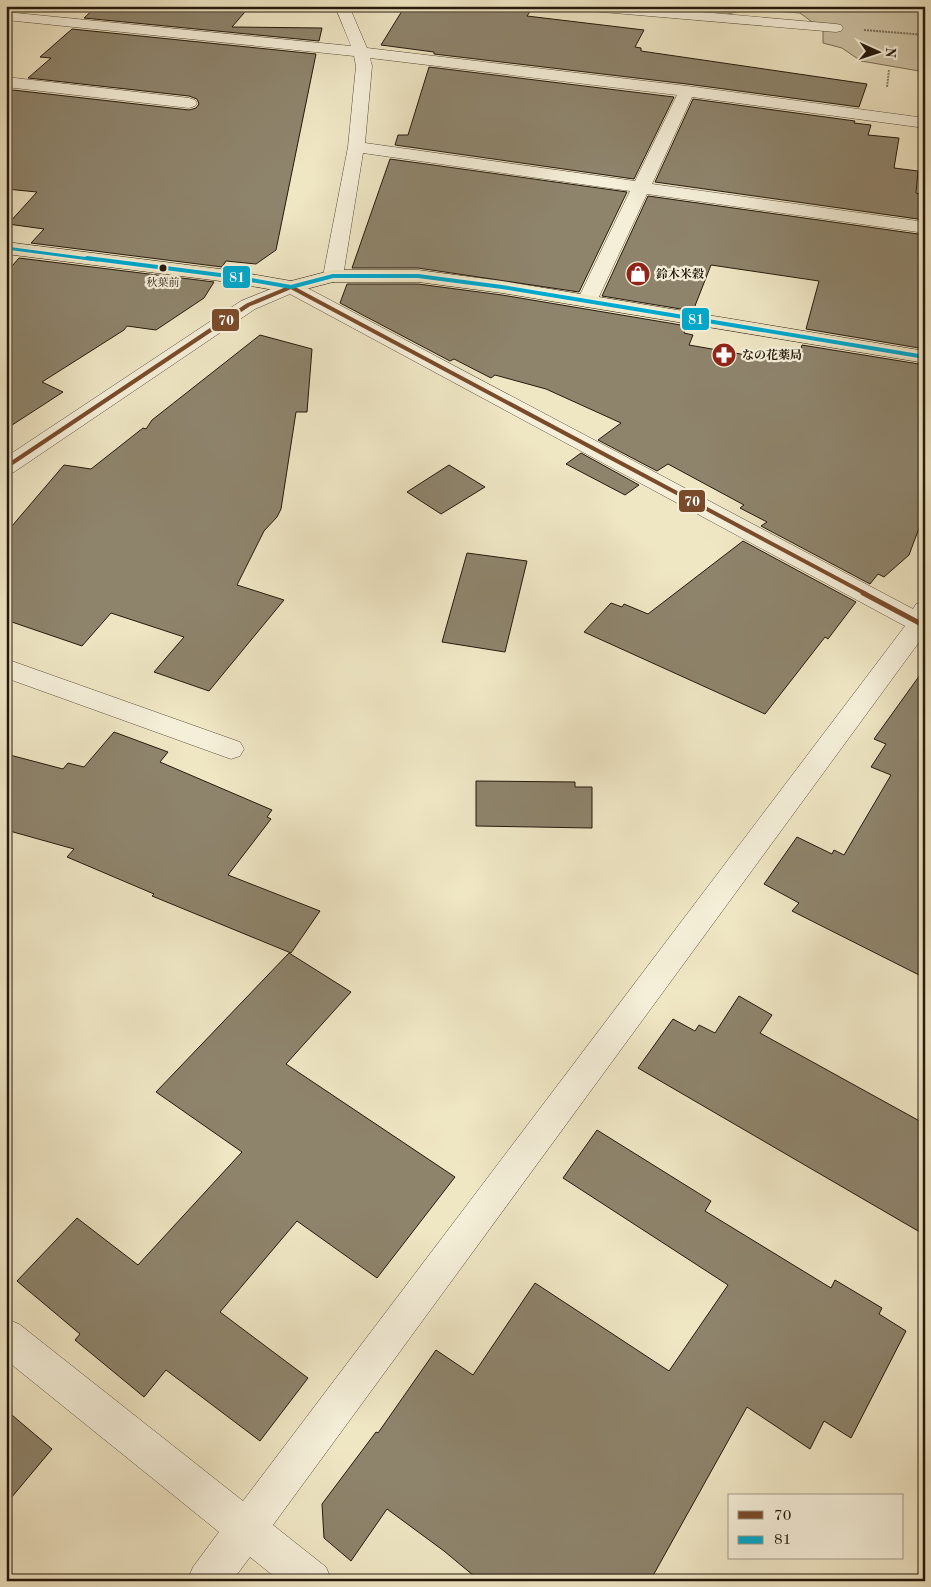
<svg xmlns="http://www.w3.org/2000/svg" width="931" height="1587" font-family="'Old Standard TT','Noto Serif JP',serif">
<style>
.green{fill:#cdc3a5;stroke:#796e58}
.building{fill:#8e846c;stroke:#25190c}
.lines{fill:none;stroke-linecap:round;stroke-linejoin:round}
.minor-casing{stroke:#584c3a;stroke-width:1}
.major-casing{stroke:#25190c;stroke-width:1}
.path{stroke:#25190c;stroke-width:2;stroke-dasharray:0.5 1;stroke-linecap:butt}
.minor{fill:#f5efd9;fill-rule:evenodd}
.major{fill:#efe6c4;fill-rule:evenodd}
.bus-1-far1-casing{stroke:#f5efd9;stroke-width:7}
.bus-1-casing{stroke:#f5efd9;stroke-width:9}
.bus-2-far1-casing{stroke:#f5efd9;stroke-width:5.5}
.bus-2-casing{stroke:#f5efd9;stroke-width:7}
.bus-1-far1{stroke:#7a4b2a;stroke-width:4}
.bus-1{stroke:#7a4b2a;stroke-width:5}
.bus-2-far1{stroke:#00a9ce;stroke-width:3}
.bus-2{stroke:#00a9ce;stroke-width:4}
.bus-dot{fill:#25190c;stroke:#f5efd9;stroke-width:2}
.labels{text-anchor:middle;stroke-width:4.5;stroke-linejoin:round;paint-order:stroke}
.far-bus-label{font-size:11px;fill:#25190c;stroke:#f5efd9}
.far-poi-label{font-size:12px;font-weight:bold;fill:#25190c;stroke:#f5efd9;text-anchor:start}
.line-badge{stroke:#f5efd9;stroke-width:2}
.badge-label{font-size:14px;text-anchor:middle;font-weight:bold;fill:#fff}
</style>
<rect width="100%" height="100%" fill="#efe6c4"/>
<filter id="stains"><feTurbulence type="fractalNoise" baseFrequency=".004" numOctaves="4"/><feColorMatrix values="0 0 0 0 .2 0 0 0 0 .09 0 0 0 0 .02 0 0 0 .5 -.17"/></filter>
<radialGradient id="worn" r=".72"><stop offset=".6" stop-color="#630" stop-opacity="0"/><stop offset="1" stop-color="#630" stop-opacity=".3"/></radialGradient>
<!-- green -->
<path class="green" d="M671,6H925V72L861,61L842,48L823,43V30L800,13L748,9L724,15L670,10Z"/>
<!-- building -->
<g class="building">
<path d="M97,6H250L232,27L322,28L319,41L84,18Z"/>
<path d="M405,6H534L527,16L644,30L635,47L641,48V51L867,84L859,107L687,84L434,54V52L381,45Z"/>
<path d="M72,29L316,54L276,250L256,264L226,261L222,267L31,243L44,229L8,224L37,192L6,189V96L13,90L189,110L196,108L199,104L197,99L189,96L28,78L51,58L40,57Z"/>
<path d="M429,67L674,97L634,179L395,145L398,135H408Z"/>
<path d="M693,99L855,121L854,123L871,125L868,135L899,138L894,168L918,171L916,193L925,195V220L655,182Z"/>
<path d="M390,159L627,192L579,292L418,268H352Z"/>
<path d="M648,196L925,235V349L806,329L819,281L711,265L693,311L602,296Z"/>
<path d="M19,258L214,282L204,298L156,330L127,326L124,330L42,382L63,392L6,429V273Z"/>
<path d="M347,284H418L502,295L687,326L684,333L693,335L689,345L769,359L773,348L800,352L802,345L925,365V512L909,555L884,577L878,574L870,584L761,526L767,522L740,508L744,505L668,464L657,471L598,440L621,423L546,389L495,375L491,378L454,359L450,361L340,303Z"/>
<path d="M260,335L312,349L307,412H296L281,509L277,517L264,531L237,585L284,600L209,691L154,672L184,637L111,613L82,646L6,620V533L64,465L91,469L143,428L146,429L152,420Z"/>
<path d="M581,453L639,485L625,495L566,464Z"/>
<path d="M449,465L485,487L441,514L407,492Z"/>
<path d="M743,541L856,602L828,639L825,637L765,714L584,632L611,603L622,607L624,604L648,614Z"/>
<path d="M467,553L527,561L505,652L442,642Z"/>
<path d="M925,668V978L792,911L799,903L764,884L797,837L832,854L834,850L844,855L891,775L871,767L886,744L874,739Z"/>
<path d="M114,732L168,752L160,762L272,810L267,817L271,819L228,875L320,911L291,953L152,896L154,894L67,857L74,849L6,830V754L63,769L68,763L84,767Z"/>
<path d="M476,781L575,782V787H592V828L476,826Z"/>
<path d="M289,953L351,992L286,1064L455,1177L377,1278L297,1221L220,1312L308,1378L260,1441L166,1370L144,1397L75,1340L80,1334L17,1281L77,1218L138,1265L242,1152L156,1092Z"/>
<path d="M739,996L772,1015L760,1033L925,1124V1235L638,1068L673,1019L695,1031L699,1025L715,1033Z"/>
<path d="M597,1130L711,1201L705,1211L831,1288L835,1280L882,1308L879,1314L906,1331L851,1438L824,1421L810,1449L747,1407L650,1581H480L444,1551L387,1509L351,1561L324,1538L322,1504L376,1432L378,1433L436,1350L473,1375L535,1283L669,1371L728,1285L563,1178Z"/>
<path d="M6,1410L52,1449L6,1504Z"/>
</g>
<g class="lines">
<defs>
<g id="minor">
<path d="M335,6H349L367,48L687,86L925,118V128L692,97L652,184L925,222V233L647,194L597,301L594,305L587,307L580,305L577,301L630,191L363,153L343,276L340,280L333,282L326,280L323,276L348,147L356,66L354,56L6,20V12L351,46ZM370,58L677,95L635,181L365,143L372,66Z"/>
<path d="M572,6H633L836,24L841,25L843,28L841,31L836,32L579,10Z"/>
<path d="M6,77L189,98L195,100L197,103L195,106L189,108L6,87Z"/>
<path d="M291,281L298,283L913,609L916,604L925,602V634L273,1525L326,1567L332,1581H280L250,1557L232,1581H187L193,1567L219,1532L6,1360V1319L19,1324L243,1501L905,626L290,294L255,309L14,472L6,474V457L241,301Z"/>
<path d="M6,659L240,742L244,749L240,756L231,759L6,678Z"/>
</g>
<path id="major" d="M6,242L228,270L291,281L333,270H418L502,281L925,351V363L502,293L418,282H333L291,293L228,282L6,254Z"/>
</defs>
<!-- minor casing -->
<use href="#minor" class="minor-casing"/>
<!-- major casing -->
<use href="#major" class="major-casing"/>
<!-- path -->
<g class="path">
<path d="M864,30L925,35"/>
<path d="M887,87L889,70"/>
</g>
<!-- minor -->
<use href="#minor" class="minor"/>
<!-- major -->
<use href="#major" class="major"/>
<defs>
<path id="bus-1-far1" d="M6,467L248,305L291,287L866,594"/>
<path id="bus-1" d="M863,593L925,626"/>
<path id="bus-2-far1" d="M6,248L97,260"/>
<path id="bus-2" d="M87,258L228,276L291,287L333,276H418L502,287L925,357"/>
</defs>
<!-- bus-1-far1 casing -->
<use href="#bus-1-far1" class="bus-1-far1-casing"/>
<!-- bus-1 casing -->
<use href="#bus-1" class="bus-1-casing"/>
<!-- bus-2-far1 casing -->
<use href="#bus-2-far1" class="bus-2-far1-casing"/>
<!-- bus-2 casing -->
<use href="#bus-2" class="bus-2-casing"/>
<!-- bus-1-far1 -->
<use href="#bus-1-far1" class="bus-1-far1"/>
<!-- bus-1 -->
<use href="#bus-1" class="bus-1"/>
<!-- bus-2-far1 -->
<use href="#bus-2-far1" class="bus-2-far1"/>
<!-- bus-2 -->
<use href="#bus-2" class="bus-2"/>
</g>
<!-- icons -->
<defs>
<symbol id="shop-disc" viewBox="-11 -11 22 22"><circle r="9.5" fill="#8f2418" stroke="#f5efd9"/><path d="M-5-2.5h2.3a2.7 3.5 0 0 1 5.4 0H5L5.5 6h-11ZM-1.5-2.5h3a1.5 2.3 0 0 0-3 0Z" fill="#fff"/></symbol>
<symbol id="pharmacy-disc" viewBox="-11 -11 22 22"><circle r="9.5" fill="#8f2418" stroke="#f5efd9"/><path d="M-2-6h4v4h4v4h-4v4h-4v-4h-4v-4h4Z" fill="#fff"/></symbol>
</defs>
<g fill-rule="evenodd">
<use href="#shop-disc" x="624" y="260" width="28" height="28"/>
<use href="#pharmacy-disc" x="710" y="341" width="28" height="28"/>
</g>
<!-- markers -->
<circle class="bus-dot" cx="163" cy="268" r="4.5"/>
<g class="labels">
<!-- far-bus labels -->
<g class="far-bus-label">
<text x="163" y="286">秋葉前</text>
</g>
<!-- far-poi labels -->
<g class="far-poi-label">
<text x="656" y="278">鈴木米穀</text>
<text x="742" y="359">なの花薬局</text>
</g>
</g>
<g class="line-badge">
<rect x="222" y="265" width="29" height="24" rx="5" fill="#00a9ce"/>
<rect x="681" y="307" width="29" height="24" rx="5" fill="#00a9ce"/>
<rect x="211" y="308" width="29" height="24" rx="5" fill="#7a4b2a"/>
<rect x="678" y="489" width="28" height="24" rx="5" fill="#7a4b2a"/>
</g>
<g class="badge-label">
<text x="237" y="282">81</text>
<text x="696" y="324">81</text>
<text x="226" y="325">70</text>
<text x="692" y="506">70</text>
</g>
<!-- margin -->
<rect width="931" height="1587" fill="none" stroke="#efe6c4" stroke-width="25"/>
<rect x="8" y="8" width="916" height="1572" fill="none" stroke="#25190c" stroke-width="2.5"/>
<rect x="12" y="12" width="906" height="1562" fill="none" stroke="#25190c"/>
<!-- legend -->
<rect x="728" y="1494" width="175" height="65" fill="#f5efd9" stroke="#a29987"/>
<rect x="738" y="1511" width="25" height="8" fill="#7a4b2a" stroke="#a29987"/>
<text x="774" y="1520" font-size="15" fill="#25190c">70</text>
<rect x="738" y="1536" width="25" height="8" fill="#00a9ce" stroke="#a29987"/>
<text x="774" y="1544" font-size="15" fill="#25190c">81</text>
<!-- north arrow -->
<g transform="translate(878 52) rotate(93)" stroke="#f5efd9" stroke-width="4" paint-order="stroke">
<path d="M0-4L9 19L0 12L-9 19Z" fill="#25190c"/>
<text y="-8" font-size="14" font-weight="bold" text-anchor="middle" fill="#25190c">N</text>
</g>
<rect width="100%" height="100%" filter="url(#stains)"/>
<rect width="100%" height="100%" fill="url(#worn)"/>
</svg>
